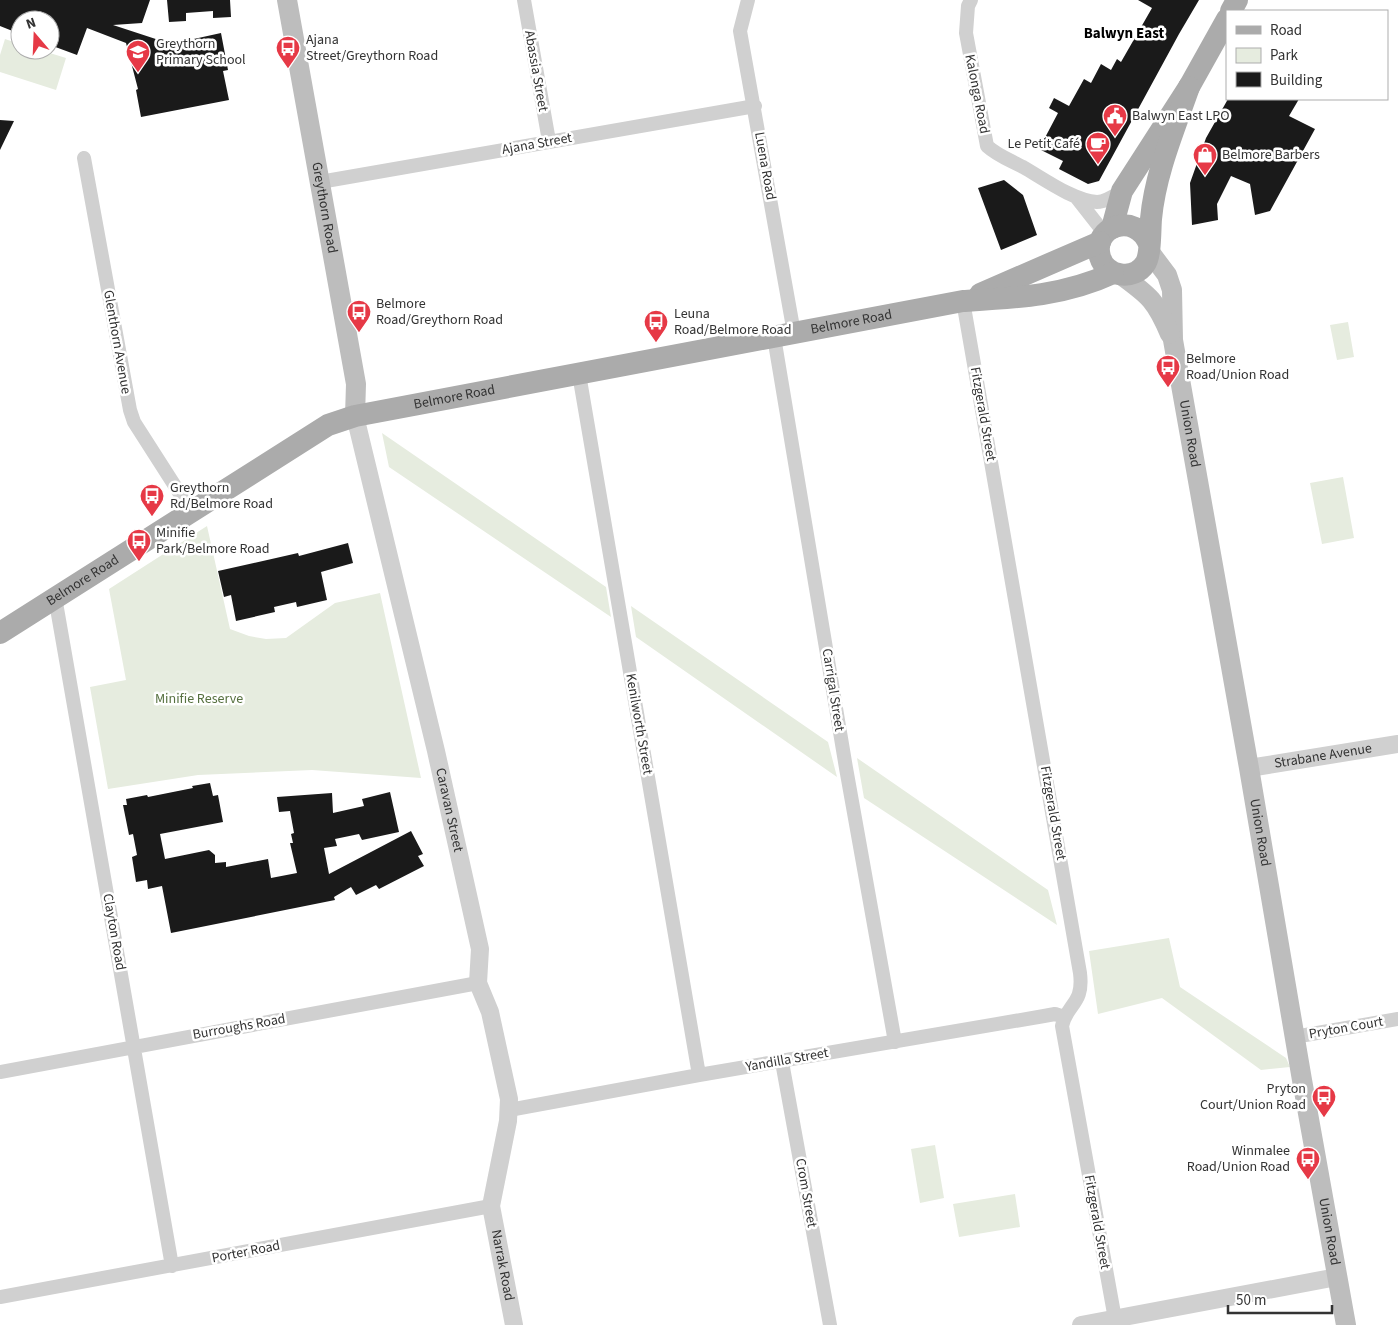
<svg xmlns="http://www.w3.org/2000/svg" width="1398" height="1325" font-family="'Source Sans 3',sans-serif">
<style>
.green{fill:#e6ecdf}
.building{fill:#1a1a1a}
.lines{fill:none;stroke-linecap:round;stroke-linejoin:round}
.minor{stroke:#d0d0d0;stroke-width:14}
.tertiary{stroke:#d0d0d0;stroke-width:18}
.secondary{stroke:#bdbdbd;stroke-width:20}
.primary{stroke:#ababab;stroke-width:22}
.labels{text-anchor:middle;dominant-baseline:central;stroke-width:5;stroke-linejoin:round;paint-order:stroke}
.poi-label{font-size:14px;fill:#333;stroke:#fff;text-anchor:start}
.street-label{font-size:14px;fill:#333;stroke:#fff}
.park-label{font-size:14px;fill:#56703f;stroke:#fff}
.neighbourhood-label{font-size:15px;font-weight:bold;fill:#000;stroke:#fff}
</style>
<rect width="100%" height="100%" fill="#fff"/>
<!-- green -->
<path class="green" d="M5 39 20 44V50H40L66 58 56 90 0 72V55Z
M1348 322 1354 357 1337 360 1330 325Z
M382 433 606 587 611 617 389 467Z
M1343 477 1354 538 1322 544 1310 483Z
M207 526 230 629 249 636 266 639 286 638 335 603 380 593 421 778 312 770 198 775 108 789 90 687 126 680 109 589Z
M631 606 828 742 837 777 636 637Z
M857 758 1048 890 1057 925 864 798Z
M1169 938 1180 987 1286 1058 1290 1067 1261 1070 1162 998 1098 1014 1089 951Z
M935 1145 944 1198 920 1203 911 1149Z
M1015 1194 1020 1227 959 1237 953 1204Z"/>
<!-- building -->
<path class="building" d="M0 0H150L142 23 113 25 171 44 221 33 228 70 223 71 229 100 141 117 136 90 138 89 126 43 87 28 77 55 50 45V20H20V34L0 26Z
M167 0H230L231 17 213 18V11L186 13V21L169 22Z
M1138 0H1199L1179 34 1099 181 1088 184 1059 169 1063 161 1039 149 1058 113 1049 108 1054 98 1069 106 1084 79 1091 83 1101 64 1111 70 1117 59 1121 62 1152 8Z
M1228 99H1299L1289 116 1315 129 1270 211 1255 215 1250 184 1231 176 1217 204 1218 220 1192 225 1190 183 1206 138Z
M0 120 14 121 0 150Z
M1004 180 1023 195 1037 235 1001 250 978 188Z
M348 543 353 563 321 572 327 600 297 607 296 602 274 607 275 612 236 621 231 595 224 597 218 571 298 553 299 556Z
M210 783 213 796 218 795 223 822 160 834 165 859 209 850 215 855V863L226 862V867L268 859 271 878 297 873 290 843H293L291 834 294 833 290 811 279 812 277 797 332 793 333 813 364 806 362 799 390 792 399 832 362 840 359 834 335 839 337 846 324 848 329 874 411 831 423 854 418 856 424 866 379 889 376 885 356 895 351 887 334 897 335 900 171 933 162 886 148 889 147 880 136 882 132 857 137 855 133 834 129 835 123 805H127L126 799 147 795 148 797 193 788 192 786Z"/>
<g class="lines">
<!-- minor -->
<path class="minor" d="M524 0 549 141
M748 0 740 31 794 333
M971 0 968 6 966 33 987 146C998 156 1010 160 1023 167 1044 179 1074 201 1097 202 1106 202 1114 196 1122 191
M84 158 130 410 134 422 191 511
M320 182 755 106
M1076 197 1105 234
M963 301 1080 973C1084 1005 1067 1003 1062 1026L1115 1319
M774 337 846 768 895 1042
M579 374 699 1075
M55 597 172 1266
M1294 1037 1398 1019
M782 1062 830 1325
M0 1072 478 983
M509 1110 699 1075 1044 1016 1055 1014 1064 1017
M0 1297 491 1206"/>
<!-- tertiary -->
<g class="tertiary">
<path id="s1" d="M355 416 436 751 480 949 478 983 490 1012 509 1099 508 1121 491 1206 514 1325"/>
<path id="s2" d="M1249 768 1398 744"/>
<path d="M1081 1325 1337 1277"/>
</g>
<!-- secondary -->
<g class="secondary">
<path id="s3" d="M287 0 356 384 355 416"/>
<path id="s4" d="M1149 251 1167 275 1172 290 1173 340 1249 768 1302 1080 1346 1325"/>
<path d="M1121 275C1150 296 1156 301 1170 334"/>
</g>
<!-- primary -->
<g class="primary">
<path d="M1231 11 1237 0"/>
<path d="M1112 228 1122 191 1189 87 1227 19"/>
<path d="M1149 244C1136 211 1091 226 1100 257 1106 277 1134 281 1145 264 1151 256 1150 230 1151 219 1155 174 1174 130 1189 87"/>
<path d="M980 294 1100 242"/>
<path id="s5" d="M0 633 328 425 355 416 963 301C1016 298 1064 296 1113 273"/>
</g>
</g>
<!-- icons -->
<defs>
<symbol id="bus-pin" viewBox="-11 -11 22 30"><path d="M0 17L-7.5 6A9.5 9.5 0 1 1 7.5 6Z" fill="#e63946" stroke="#fff"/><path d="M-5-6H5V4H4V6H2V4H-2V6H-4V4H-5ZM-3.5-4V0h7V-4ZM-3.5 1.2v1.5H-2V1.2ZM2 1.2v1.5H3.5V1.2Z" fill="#fff"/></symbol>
<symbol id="school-pin" viewBox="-11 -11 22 30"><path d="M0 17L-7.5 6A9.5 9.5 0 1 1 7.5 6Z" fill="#e63946" stroke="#fff"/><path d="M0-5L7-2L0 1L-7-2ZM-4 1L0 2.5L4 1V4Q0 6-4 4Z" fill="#fff"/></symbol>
<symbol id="civic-pin" viewBox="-11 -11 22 30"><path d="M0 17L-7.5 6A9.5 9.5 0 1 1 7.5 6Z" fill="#e63946" stroke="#fff"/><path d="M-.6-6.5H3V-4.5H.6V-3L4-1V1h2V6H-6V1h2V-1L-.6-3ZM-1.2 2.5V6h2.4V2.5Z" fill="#fff"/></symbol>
<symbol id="cafe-pin" viewBox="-11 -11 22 30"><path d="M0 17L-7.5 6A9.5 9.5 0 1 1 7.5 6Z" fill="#e63946" stroke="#fff"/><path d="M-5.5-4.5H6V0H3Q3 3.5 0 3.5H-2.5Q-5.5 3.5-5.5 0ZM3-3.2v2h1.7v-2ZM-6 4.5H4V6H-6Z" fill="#fff"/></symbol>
<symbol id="shop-pin" viewBox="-11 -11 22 30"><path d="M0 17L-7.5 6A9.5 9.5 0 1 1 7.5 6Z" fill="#e63946" stroke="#fff"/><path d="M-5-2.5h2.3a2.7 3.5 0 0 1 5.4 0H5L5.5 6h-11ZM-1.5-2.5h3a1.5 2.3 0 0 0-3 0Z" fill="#fff"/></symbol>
</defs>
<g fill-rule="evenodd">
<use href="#bus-pin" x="274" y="34" width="28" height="38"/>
<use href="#school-pin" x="124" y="38" width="28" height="38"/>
<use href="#civic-pin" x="1101" y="102" width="28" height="38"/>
<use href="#cafe-pin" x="1084" y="130" width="28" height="38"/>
<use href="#shop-pin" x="1191" y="141" width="28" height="38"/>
<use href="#bus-pin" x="345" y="298" width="28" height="38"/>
<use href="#bus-pin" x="642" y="308" width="28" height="38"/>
<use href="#bus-pin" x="1154" y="353" width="28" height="38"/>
<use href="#bus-pin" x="138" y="482" width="28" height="38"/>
<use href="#bus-pin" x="125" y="527" width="28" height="38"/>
<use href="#bus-pin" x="1310" y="1083" width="28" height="38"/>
<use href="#bus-pin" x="1294" y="1145" width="28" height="38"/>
</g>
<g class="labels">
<!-- poi labels -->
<g class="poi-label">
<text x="306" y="40">Ajana<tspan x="306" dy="16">Street/Greythorn Road</tspan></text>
<text x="156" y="44">Greythorn<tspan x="156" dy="16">Primary School</tspan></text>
<text x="1132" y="116">Balwyn East LPO</text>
<text x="1080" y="144" text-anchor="end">Le Petit Café</text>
<text x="1222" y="155">Belmore Barbers</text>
<text x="376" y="304">Belmore<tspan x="376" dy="16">Road/Greythorn Road</tspan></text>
<text x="674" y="314">Leuna<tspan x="674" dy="16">Road/Belmore Road</tspan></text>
<text x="1186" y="359">Belmore<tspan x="1186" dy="16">Road/Union Road</tspan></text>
<text x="170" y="488">Greythorn<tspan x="170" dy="16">Rd/Belmore Road</tspan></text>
<text x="156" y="533">Minifie<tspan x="156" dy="16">Park/Belmore Road</tspan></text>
<text x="1306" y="1089" text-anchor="end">Pryton<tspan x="1306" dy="16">Court/Union Road</tspan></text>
<text x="1290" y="1151" text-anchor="end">Winmalee<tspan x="1290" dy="16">Road/Union Road</tspan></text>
</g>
<!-- street labels -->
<g class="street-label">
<text transform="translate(536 71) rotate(80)">Abassia Street</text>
<text transform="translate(977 94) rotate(79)">Kalonga Road</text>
<text transform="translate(537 144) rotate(-10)">Ajana Street</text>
<text transform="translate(765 166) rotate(80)">Luena Road</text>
<text stroke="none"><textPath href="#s3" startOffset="211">Greythorn Road</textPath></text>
<text stroke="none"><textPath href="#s5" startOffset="922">Belmore Road</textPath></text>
<text transform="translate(117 342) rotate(80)">Glenthorn Avenue</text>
<text stroke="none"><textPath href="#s5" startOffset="518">Belmore Road</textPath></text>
<text transform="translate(983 414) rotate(80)">Fitzgerald Street</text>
<text stroke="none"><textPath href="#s4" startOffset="191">Union Road</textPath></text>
<text stroke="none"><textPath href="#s5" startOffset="98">Belmore Road</textPath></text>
<text transform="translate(833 690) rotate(81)">Carrigal Street</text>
<text transform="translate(639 724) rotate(80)">Kenilworth Street</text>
<text stroke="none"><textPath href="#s2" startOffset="75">Strabane Avenue</textPath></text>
<text stroke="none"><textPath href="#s1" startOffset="405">Caravan Street</textPath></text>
<text transform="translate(1053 813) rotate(80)">Fitzgerald Street</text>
<text stroke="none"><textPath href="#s4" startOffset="596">Union Road</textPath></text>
<text transform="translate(114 932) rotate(80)">Clayton Road</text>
<text transform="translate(239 1027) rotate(-10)">Burroughs Road</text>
<text transform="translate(1346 1028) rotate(-10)">Pryton Court</text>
<text transform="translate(787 1060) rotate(-10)">Yandilla Street</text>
<text transform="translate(806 1193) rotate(80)">Crom Street</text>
<text transform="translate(1097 1222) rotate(80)">Fitzgerald Street</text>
<text stroke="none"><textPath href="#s4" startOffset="1001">Union Road</textPath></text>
<text transform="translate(246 1252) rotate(-11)">Porter Road</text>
<text stroke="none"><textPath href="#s1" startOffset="871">Narrak Road</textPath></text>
</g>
<!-- park labels -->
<g class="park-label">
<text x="199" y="699">Minifie Reserve</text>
</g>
<!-- neighbourhood labels -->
<g class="neighbourhood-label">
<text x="1124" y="33">Balwyn East</text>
</g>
</g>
<!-- legend -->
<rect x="1226" y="10" width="162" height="90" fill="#ffffff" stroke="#adadad"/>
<rect x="1236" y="26" width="25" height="8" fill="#ababab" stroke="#adadad"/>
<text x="1270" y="35" font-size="15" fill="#333333">Road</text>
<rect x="1236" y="48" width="25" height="15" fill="#e6ecdf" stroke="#adadad"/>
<text x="1270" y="60" font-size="15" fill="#333333">Park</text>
<rect x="1236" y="72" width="25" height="15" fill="#1a1a1a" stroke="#adadad"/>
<text x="1270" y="85" font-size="15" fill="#333333">Building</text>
<!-- north arrow -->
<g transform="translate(35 35) rotate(341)"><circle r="24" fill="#ffffff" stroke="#adadad"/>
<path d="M0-4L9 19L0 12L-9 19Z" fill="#e63946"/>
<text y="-8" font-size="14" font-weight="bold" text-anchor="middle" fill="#333333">N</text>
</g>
<!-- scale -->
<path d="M1228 1305v8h104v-8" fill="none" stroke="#333333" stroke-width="2.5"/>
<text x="1236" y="1305" font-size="15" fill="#333333" stroke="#ffffff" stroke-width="4" paint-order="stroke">50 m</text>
</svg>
